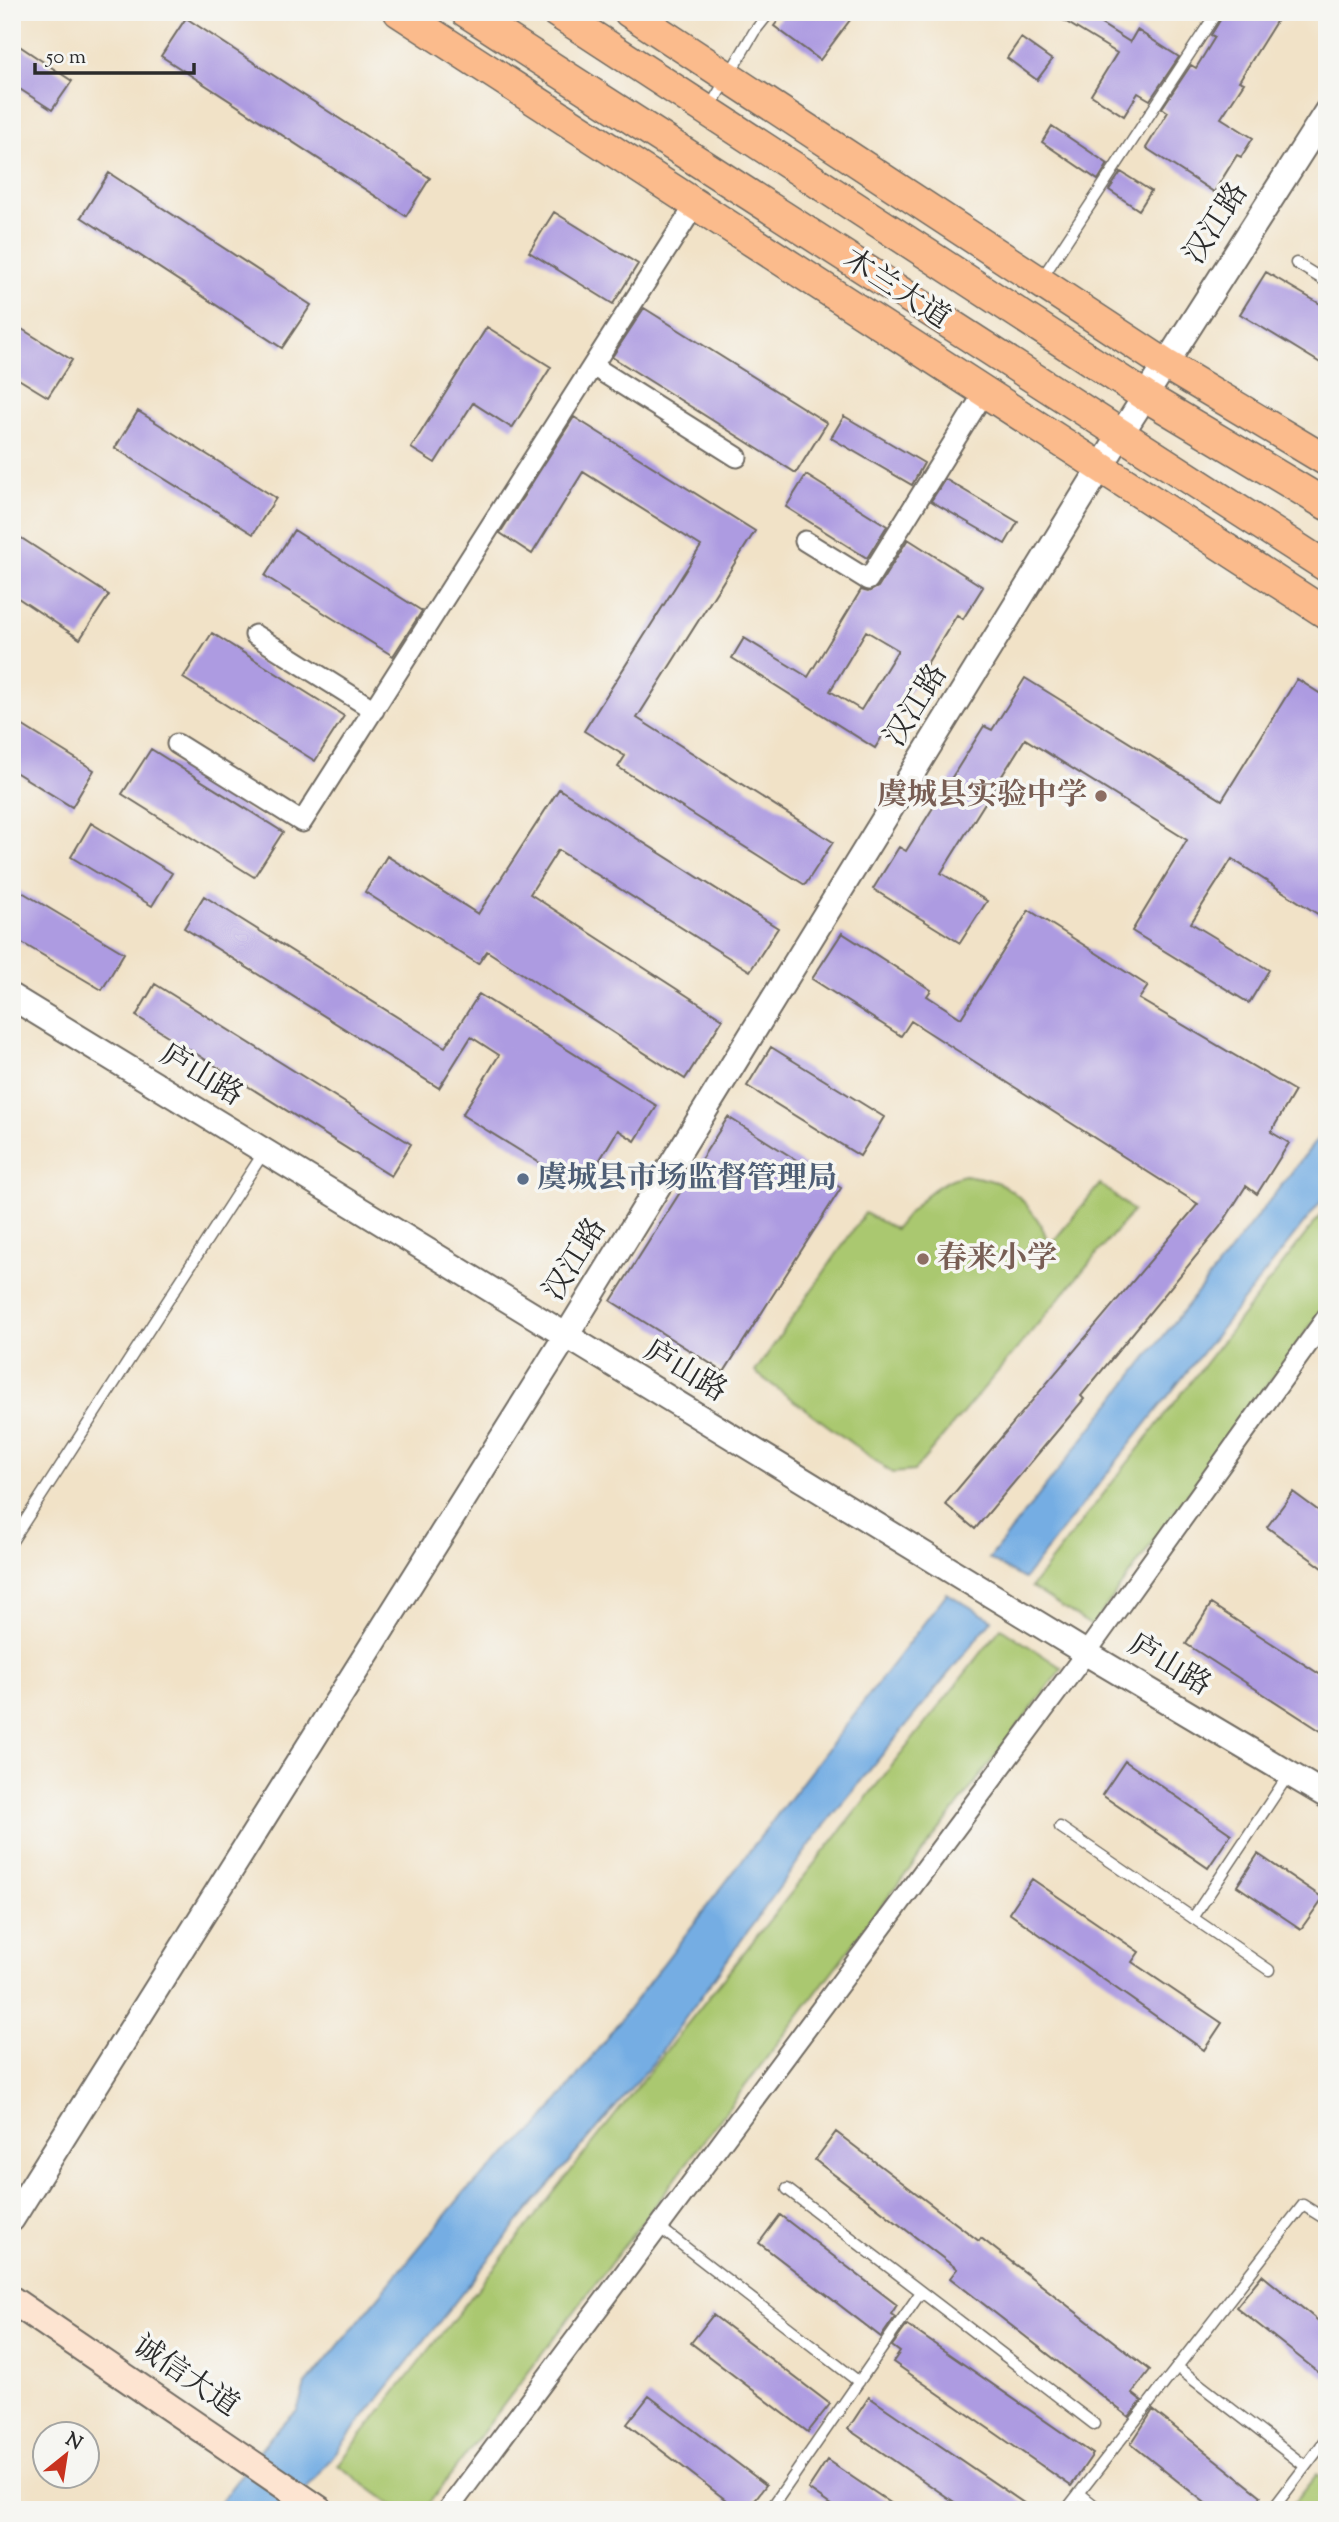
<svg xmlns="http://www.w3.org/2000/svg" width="1339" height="2522" font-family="'Sorts Mill Goudy','Noto Serif SC',serif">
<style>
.green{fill:#aac86f;stroke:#6a7a4d;stroke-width:2}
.water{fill:#74ade3;stroke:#506c87;stroke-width:2}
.building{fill:#ad9be1;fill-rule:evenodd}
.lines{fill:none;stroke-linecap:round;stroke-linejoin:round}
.service-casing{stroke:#706b62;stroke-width:13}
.minor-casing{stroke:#706b62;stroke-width:23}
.tertiary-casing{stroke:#706b62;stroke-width:28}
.secondary-casing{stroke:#706b62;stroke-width:30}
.primary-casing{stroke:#706b62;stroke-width:33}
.service{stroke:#fff;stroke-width:10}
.minor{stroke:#fff;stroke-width:19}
.tertiary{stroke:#fff;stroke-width:24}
.secondary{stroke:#fde4d1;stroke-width:26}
.primary{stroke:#fbbb8c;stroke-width:30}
.education-dot{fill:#8d6e63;stroke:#f6f6f2;stroke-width:2.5}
.service-dot{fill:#5c6f8a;stroke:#f6f6f2;stroke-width:2.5}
.labels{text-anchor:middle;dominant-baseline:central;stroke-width:7;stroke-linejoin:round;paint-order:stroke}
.street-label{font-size:30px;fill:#2b2b2b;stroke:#f6f6f2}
.education-label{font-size:30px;font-weight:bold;fill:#785e54;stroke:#f6f6f2;text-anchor:end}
.service-label{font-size:30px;font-weight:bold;fill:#4e5e75;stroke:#f6f6f2;text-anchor:start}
</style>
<rect width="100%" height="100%" fill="#f6f6f2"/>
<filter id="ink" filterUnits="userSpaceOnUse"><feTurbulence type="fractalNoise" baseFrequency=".0143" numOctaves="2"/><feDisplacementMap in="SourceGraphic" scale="14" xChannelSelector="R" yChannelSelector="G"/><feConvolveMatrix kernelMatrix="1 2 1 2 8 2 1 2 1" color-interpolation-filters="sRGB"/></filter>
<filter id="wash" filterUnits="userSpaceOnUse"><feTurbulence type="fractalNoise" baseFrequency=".00686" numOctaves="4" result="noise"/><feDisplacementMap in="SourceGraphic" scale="28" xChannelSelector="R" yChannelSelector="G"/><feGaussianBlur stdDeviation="1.57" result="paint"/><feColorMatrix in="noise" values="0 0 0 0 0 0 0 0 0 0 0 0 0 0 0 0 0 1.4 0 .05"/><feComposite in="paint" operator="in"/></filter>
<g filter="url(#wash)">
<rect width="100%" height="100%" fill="#f1e2c7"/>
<!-- green -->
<path class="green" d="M964 1175C976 1177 991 1179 1003 1185 1022 1196 1047 1225 1048 1248L1100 1184 1133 1211 914 1471 892 1473 755 1372 865 1213 895 1229C914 1206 934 1182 964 1175Z
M1327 1207V1303L1092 1626 1031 1587Z
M1001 1628 1062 1668 424 2510H400L338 2465Z
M1317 2474 1327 2482V2510H1288Z"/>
<!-- water -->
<path class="water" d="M1327 1127V1194L1024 1579 989 1559Z
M947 1593 992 1620 820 1831 653 2063 528 2210 290 2510H214L273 2434 297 2411 305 2386 463 2194 539 2126Z"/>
<g id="blocks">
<!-- building -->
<path class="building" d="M785 12H856L820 60 774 26Z
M1050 12H1082L1130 42 1137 30 1179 57 1150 100 1138 93 1124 116 1091 95 1117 53Z
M1225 12H1282L1239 81 1244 83 1221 118 1253 138 1241 157 1237 155 1214 192 1146 148 1168 112 1162 108 1191 65 1196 68 1215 37 1211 35Z
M186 18 430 178 406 216 161 56Z
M1021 38 1052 60 1037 80 1007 58Z
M12 41 72 81 52 110 12 84Z
M1052 126 1108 164 1098 180 1042 142Z
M1121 172 1151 191 1139 210 1109 190Z
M109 173 311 305 282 348 81 217Z
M554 212 638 264 613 304 529 252Z
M1266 272 1327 308V367L1240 314Z
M644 308 827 423 796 473 612 357Z
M12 323 72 360 48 397 12 375Z
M487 327 551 367 512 428 473 403 435 463 411 448Z
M138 411 276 498 253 534 115 448Z
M844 416 924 463 912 485 831 438Z
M574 417 755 531 637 718 833 842 805 885 618 767 625 756 584 731 701 546 583 472 532 554 500 533Z
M806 475 887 526 867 558 786 507Z
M945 479 1018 522 1005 544 931 501Z
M294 530 422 611 393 656 265 576Z
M12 532 109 595 80 639 12 594Z
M908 539 983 587 963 619 957 615 875 748 732 658 744 638 808 677 861 590 868 592 878 587ZM866 631 898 650 861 710 830 691Z
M212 633 344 716 315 761 183 678Z
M1025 678 1222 800 1297 679 1327 698V920L1232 859 1191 923 1269 970 1249 1003 1132 931 1187 840 1025 739 941 873 987 901 960 943 873 889 899 847 906 851 984 726 992 730Z
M12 719 94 770 72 807 12 770Z
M151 749 283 832 254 877 122 794Z
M559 789 778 928 750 971 558 850 530 894 723 1019 685 1079 487 951 478 964 365 892 387 856 478 914Z
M91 823 172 873 152 906 71 857Z
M12 886 124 953 102 990 12 937Z
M204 896 445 1047 479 994 657 1106 635 1141 618 1130 582 1189 462 1115 499 1055 471 1037 439 1088 184 928Z
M1029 910 1148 986 1139 999 1295 1091 1271 1132 1289 1143 1257 1194 1246 1186 1220 1227 1081 1396 1084 1399 975 1529 945 1504 1198 1204 911 1021 901 1036 812 979 842 933 931 990 927 996 961 1018Z
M155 984 411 1144 391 1176 136 1016Z
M771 1047 884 1117 860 1156 747 1086Z
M728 1117 841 1188 724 1372 611 1301Z
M1293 1492 1327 1517V1571L1267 1527Z
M1211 1604 1327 1679V1735L1186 1644Z
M1125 1761 1231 1834 1208 1868 1102 1795Z
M1258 1854 1323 1898 1301 1929 1237 1886Z
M1032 1879 1139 1952 1132 1962 1222 2023 1204 2050 1009 1913Z
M836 2132 979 2241 981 2238 1150 2370 1132 2393 1142 2401 1129 2417 950 2278 957 2269 815 2160Z
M780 2215 897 2305 891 2314 895 2317 881 2337 759 2243Z
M1262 2275 1327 2328V2379L1236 2307Z
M713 2315 830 2404 808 2432 691 2343Z
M907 2325 1093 2454 1071 2486 893 2362 900 2352 892 2346Z
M649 2396 766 2485 747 2510H739L627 2424Z
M869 2397 1034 2510H966L848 2429Z
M1153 2410 1261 2496 1251 2510H1214L1131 2444Z
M827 2460 901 2510H838L808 2489Z"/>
</g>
</g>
<g filter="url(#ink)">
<use href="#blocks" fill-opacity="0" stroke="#706b62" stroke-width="2"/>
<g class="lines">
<defs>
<path id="service" d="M710 107 754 32 770 12
M1296 263 1327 282
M1042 278 1217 12
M12 1541 264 1152
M1060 1827 1269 1970
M1193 1918 1289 1774
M787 2189 1094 2424
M659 2227 859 2382
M1177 2367 1305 2466
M1079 2493 1100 2510
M770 2510 921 2292
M1066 2510 1303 2205 1327 2220
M1272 2510 1327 2438"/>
<path id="minor" d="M593 366 737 457
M805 541 868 580 984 393
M255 635 374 710
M177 744 302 822 695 205
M448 2510 1086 1653 1327 1317"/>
<path id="tertiary" d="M12 997 1086 1653 1327 1796
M12 2219 566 1336 1121 434 1327 111"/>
<path id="secondary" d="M12 2300 320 2510"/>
<path id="primary" d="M399 12 1327 614
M466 12 1327 567
M556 12 1145 396 1327 505
M629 12 1165 364 1327 461"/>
</defs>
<!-- service casing -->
<use href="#service" class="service-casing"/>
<!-- minor casing -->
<use href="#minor" class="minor-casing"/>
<!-- tertiary casing -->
<use href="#tertiary" class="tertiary-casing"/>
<!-- secondary casing -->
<use href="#secondary" class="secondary-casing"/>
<!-- primary casing -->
<use href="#primary" class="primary-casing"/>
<!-- service -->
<use href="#service" class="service"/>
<!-- minor -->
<use href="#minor" class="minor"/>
<!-- tertiary -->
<use href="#tertiary" class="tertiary"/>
<!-- secondary -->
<use href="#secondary" class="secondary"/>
<!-- primary -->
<use href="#primary" class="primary"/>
</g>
</g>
<!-- markers -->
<g class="education-dot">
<circle cx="1101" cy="796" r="7"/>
<circle cx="923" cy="1259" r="7"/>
</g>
<circle class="service-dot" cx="523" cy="1179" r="7"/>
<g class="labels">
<!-- street labels -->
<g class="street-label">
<text transform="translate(1217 224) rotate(-57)">汉江路</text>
<text transform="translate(896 290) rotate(33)">木兰大道</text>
<text transform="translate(917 706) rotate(-58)">汉江路</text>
<text transform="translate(201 1076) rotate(31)">庐山路</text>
<text transform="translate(576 1260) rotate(-58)">汉江路</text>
<text transform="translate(685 1372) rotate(31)">庐山路</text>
<text transform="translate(1169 1666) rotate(31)">庐山路</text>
<text transform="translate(185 2377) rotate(34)">诚信大道</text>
</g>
<!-- education labels -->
<g class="education-label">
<text x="1087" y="796">虞城县实验中学</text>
<text x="937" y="1259" text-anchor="start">春来小学</text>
</g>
<!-- service labels -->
<g class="service-label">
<text x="537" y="1179">虞城县市场监督管理局</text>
</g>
</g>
<!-- margin -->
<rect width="1339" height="2522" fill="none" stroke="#f6f6f2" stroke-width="42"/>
<!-- north arrow -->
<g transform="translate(66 2455) rotate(30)"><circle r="33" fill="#f6f6f2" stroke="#a5a5a2" stroke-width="2"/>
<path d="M0-5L12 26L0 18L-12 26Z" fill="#c8321e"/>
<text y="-10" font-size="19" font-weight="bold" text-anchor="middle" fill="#2b2b2b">N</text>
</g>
<!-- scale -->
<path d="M35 63v10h159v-10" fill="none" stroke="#2b2b2b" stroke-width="3.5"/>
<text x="46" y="63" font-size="21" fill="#2b2b2b" stroke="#f6f6f2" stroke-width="5" paint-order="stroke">50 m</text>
</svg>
